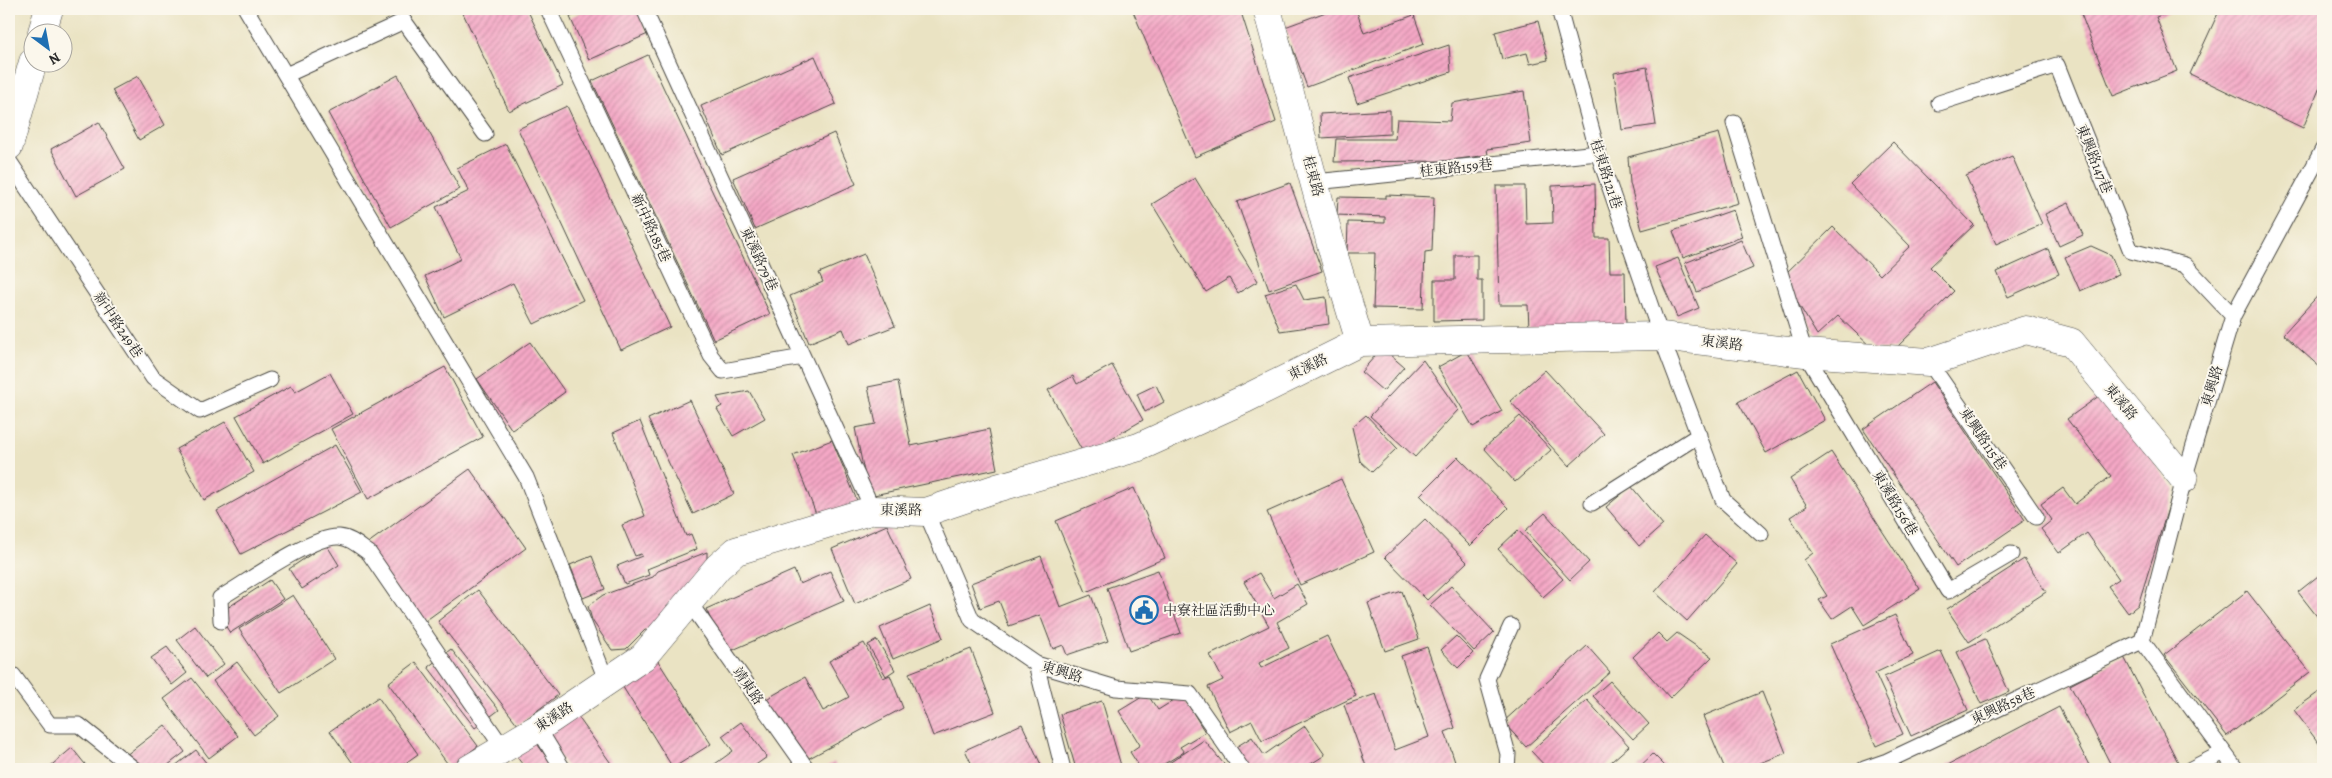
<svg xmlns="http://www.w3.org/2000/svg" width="2332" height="778" font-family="Alegreya,'Noto Serif TC',serif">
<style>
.building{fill:url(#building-hatch)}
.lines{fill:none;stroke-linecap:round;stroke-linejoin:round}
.service-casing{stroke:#484742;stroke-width:17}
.minor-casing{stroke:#484742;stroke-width:29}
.service{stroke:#fff;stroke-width:15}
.minor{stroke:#fff;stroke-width:28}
.labels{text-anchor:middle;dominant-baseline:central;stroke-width:4;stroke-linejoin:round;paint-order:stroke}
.street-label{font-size:14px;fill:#2b2b2b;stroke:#fbf7ec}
.poi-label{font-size:14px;fill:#2b2b2b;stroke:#fbf7ec;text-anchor:start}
</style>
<defs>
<pattern id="building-hatch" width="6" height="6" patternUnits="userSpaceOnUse" patternTransform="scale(1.25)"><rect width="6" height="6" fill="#f5a8c6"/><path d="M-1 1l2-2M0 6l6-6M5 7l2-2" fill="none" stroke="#c789a1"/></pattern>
</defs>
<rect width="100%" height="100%" fill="#fbf7ec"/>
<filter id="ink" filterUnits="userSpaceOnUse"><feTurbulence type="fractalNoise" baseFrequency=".02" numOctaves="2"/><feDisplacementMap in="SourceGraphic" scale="10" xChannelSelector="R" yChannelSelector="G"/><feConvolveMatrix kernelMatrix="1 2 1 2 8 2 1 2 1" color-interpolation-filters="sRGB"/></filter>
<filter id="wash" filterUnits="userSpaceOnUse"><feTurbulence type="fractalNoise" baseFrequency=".0096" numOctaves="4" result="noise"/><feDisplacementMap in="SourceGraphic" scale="20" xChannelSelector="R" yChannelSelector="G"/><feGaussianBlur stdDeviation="1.12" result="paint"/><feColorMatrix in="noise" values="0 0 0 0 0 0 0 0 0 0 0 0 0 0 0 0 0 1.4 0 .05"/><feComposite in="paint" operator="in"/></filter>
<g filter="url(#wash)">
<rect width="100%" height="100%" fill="#eae3c3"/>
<g id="blocks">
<!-- building -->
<path class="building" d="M461 9H527L563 85 509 111Z
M588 9H637L648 34 589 60 570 17Z
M1132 9H1240L1276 122 1195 157Z
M1334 9H1356L1364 33 1414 15 1424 44 1307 87 1285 27Z
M2079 9H2178L2156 17 2177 71 2113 96Z
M2220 9H2323V80L2303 128 2190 74Z
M1538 21 1548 60 1530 64 1527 53 1502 59 1495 32Z
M1449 45 1451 72 1357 103 1349 78Z
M648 55 770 314 714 340 592 81Z
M815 56 836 104 722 155 701 106Z
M1647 67 1656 125 1622 130 1614 73Z
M398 75 460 189 391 227 328 113Z
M138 76 165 125 139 140 112 90Z
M1524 91 1531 143 1487 149 1488 155 1444 161 1334 162 1336 139H1395L1397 119 1450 121 1452 103Z
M567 106 670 327 621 350 518 129Z
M1390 110V134L1321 138 1320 114Z
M99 122 125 169 76 196 51 149Z
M834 133 856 184 755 229 733 178Z
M1719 133 1738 203 1642 230 1630 183 1628 157Z
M1893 142 1974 225 1930 267 1954 291 1895 349H1873L1838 316 1817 335 1782 277 1833 227 1880 275 1910 246 1850 184Z
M506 144 583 300 534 324 513 283 444 317 425 276 461 259 436 207 469 191 457 168Z
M2012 156 2042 224 1996 244 1966 176Z
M1195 178 1258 281 1238 293 1229 278 1206 292 1152 204Z
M1290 183 1322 271 1269 290 1237 202Z
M1595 184 1596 238H1609L1610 272H1625L1626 326 1529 329 1528 305H1499L1496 186H1525L1526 224 1553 223 1552 186Z
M1386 195 1434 197 1432 251 1425 252 1423 309 1373 308 1375 253H1347L1348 222 1385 223V217L1337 215 1338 197 1386 198Z
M2069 203 2083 235 2059 246 2045 214Z
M1733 210 1742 237 1683 258 1673 231Z
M1741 240 1753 268 1697 292 1685 263Z
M2091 246 2111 255 2119 274 2080 291 2065 257Z
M2048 249 2059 274 2008 297 1997 272Z
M864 254 895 326 849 344 843 329 809 343 790 296 823 282 819 273Z
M1455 255H1477V280H1482V320L1434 321V280H1455Z
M1678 258 1699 308 1677 317 1655 267Z
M1296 284 1304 300 1326 297 1329 324 1280 331 1265 294Z
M2323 290V370L2283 334Z
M530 342 565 392 512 430 477 379Z
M1382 348 1404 367 1383 391 1361 372Z
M1467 351 1502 411 1473 427 1438 367Z
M1423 360 1458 410 1415 457 1370 416Z
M1112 365 1143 420 1084 454 1048 390 1073 376 1077 384Z
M445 367 483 437 368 499 331 429Z
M1545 370 1604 434 1569 466 1510 401Z
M1798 370 1825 420 1766 453 1738 402Z
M330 373 353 414 263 464 236 416 291 386 295 392Z
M898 381 911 446 989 429 997 469 869 496 855 428 876 424 868 387Z
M1932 382 2025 520 1956 567 1863 429Z
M1156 385 1164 402 1145 412 1137 394Z
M749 391 765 418 733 436 717 409 722 406 717 397Z
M2103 393 2174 489 2138 605 2128 613 2108 586 2119 579 2087 533 2059 553 2041 529 2052 520 2041 504 2063 488 2075 504 2111 476 2067 419Z
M690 400 734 494 693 514 648 419Z
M1366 415 1397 448 1372 472 1360 461 1352 427Z
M1520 416 1551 450 1515 482 1484 448Z
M640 421 686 536 691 534 697 549 647 569 649 575 625 584 617 566 642 556 641 554 635 556 622 525 645 516 613 433Z
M225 422 254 472 204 500 176 449Z
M832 440 858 503 818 519 793 455Z
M335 445 362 492 241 554 217 511Z
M1831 452 1920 589 1864 625 1852 606 1832 619 1819 600 1827 596 1804 560 1813 553 1790 517 1807 506 1790 479Z
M1458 457 1508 508 1470 546 1420 495Z
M470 469 526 548 421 624 364 546Z
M1341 479 1374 552 1300 585 1267 512Z
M1631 486 1663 525 1639 546 1606 507Z
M1134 488 1165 558 1086 592 1056 521Z
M1545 513 1589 562 1570 580 1525 531Z
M1425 519 1467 562 1427 600 1385 557Z
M887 525 911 579 855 604 832 549Z
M1518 530 1563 579 1543 597 1498 549Z
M1705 535 1737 564 1687 621 1655 592Z
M326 544 339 565 302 589 289 569Z
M707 552V563L650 631 645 630 626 649 612 650 592 620 588 606 603 595 653 577 658 571Z
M592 556 605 589 583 598 570 565Z
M1041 556 1060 607 1091 595 1108 641 1067 655 1063 645 1053 649 1040 615 1009 626 999 601 980 608 971 583Z
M2024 559 2046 592 1969 642 1947 609Z
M794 570 800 584 830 571 844 601 726 653 706 609Z
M1158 570 1181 633 1129 651 1107 588Z
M2323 572V624L2298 592Z
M1259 573 1274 598 1297 584 1308 604 1277 622 1289 648 1259 663 1261 668 1327 636 1356 696 1262 741 1252 721 1230 732 1208 687 1223 680 1210 655 1269 626 1244 582Z
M270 580 283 599 230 633 218 614Z
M1451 586 1494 632 1474 651 1430 605Z
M478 590 558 695 518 725 438 621Z
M1402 591 1419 639 1385 651 1368 603Z
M2247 591 2310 672 2227 736 2164 655Z
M293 595 334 659 281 693 239 629Z
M930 606 943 638 893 659 880 628Z
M1895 615 1913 655 1875 673 1903 734 1876 746 1830 644Z
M195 626 224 664 206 678 177 640Z
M1658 633 1667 642 1677 633 1712 657 1670 698 1633 657Z
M1456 636 1473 653 1458 668 1441 650Z
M1985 639 2009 692 1981 704 1957 652Z
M877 640 895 670 886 676 868 645Z
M864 643 883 678 890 675 903 708 800 763 761 702 805 677 823 711 849 697 829 661Z
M1587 646 1610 672 1526 747 1503 722Z
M167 647 187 673 172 685 151 658Z
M1427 647 1455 728 1445 732 1456 765 1443 769H1367L1344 705 1376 694 1395 750 1429 737 1401 656Z
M451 649 499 710 475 728 428 667Z
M971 649 995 712 933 736 909 673Z
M1941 651 1968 710 1911 736 1884 677Z
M2124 657 2179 764 2169 769H2113L2070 685Z
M658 661 711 744 673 768 621 684Z
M237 662 279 716 254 735 213 681Z
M416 662 478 746 450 767 388 683Z
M192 678 238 736 209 758 164 699Z
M1610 681 1649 724 1633 739 1593 696Z
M1762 692 1786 753 1745 769H1725L1703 716Z
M2319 692 2323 698V749L2294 710Z
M1147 694 1158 710 1182 695 1205 732 1180 747 1184 752 1156 769H1141L1130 752 1140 745 1119 711Z
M378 697 418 754 397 769H357L330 731Z
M1587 700 1629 746 1603 769H1598L1594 765 1590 769H1548L1531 751Z
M1102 701 1122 769H1076L1060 714Z
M2059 707 2091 769H1943L1942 768Z
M576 714 615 769H569L545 736Z
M741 722 767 757 750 769H708L733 751 722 736Z
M1022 724 1043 769H974L965 750Z
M165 725 185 752 163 769H108Z
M1305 726 1325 755 1303 769H1251L1236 747 1252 737 1264 755Z
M533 738 555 769H526L513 752Z
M1204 740 1228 769H1160Z
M72 748 89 769H47Z
M196 750 211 769H171Z
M1653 754 1668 769H1637Z
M834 762 838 769H822Z"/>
</g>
</g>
<g filter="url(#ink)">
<use href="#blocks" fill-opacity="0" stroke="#484742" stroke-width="1"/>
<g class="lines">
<defs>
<path id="service" d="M246 9 526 477 607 682
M548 9 711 356 723 371 803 357
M644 9 873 510
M1559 9 1598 153 1661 336 1723 500 1761 534
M286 75 404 21 485 134
M1939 103 2057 65 2131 251 2185 265 2233 316
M1734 123 1805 353 1948 591 2011 554
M9 161 153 378 200 411 270 380
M1315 182 1598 153
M1929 362 2036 517
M1592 503 1699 435
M926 512 972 620 1036 664 1116 688 1190 694 1242 769
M689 602 807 769
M221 621 220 598C246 583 312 535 339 537 351 538 359 546 369 553L503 748
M2142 641 2184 479 2233 316 2323 149
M2142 641 2236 769
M1036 664 1063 769
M9 677 13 675 50 725H79L134 769
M538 728 563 769
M1507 769 1508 754 1487 679 1511 626
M1864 769 1887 761 2142 641
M2191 769 2222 753"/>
<path id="minor" d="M1267 9 1335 259 1360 342
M42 32 49 9
M9 146 33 62
M469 769 538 728 643 657 718 567 736 551 873 510 926 512 997 488 1139 447 1245 399 1360 342 1661 336 1805 353 1929 362 2026 330 2071 342 2184 479"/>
</defs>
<!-- service casing -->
<use href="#service" class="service-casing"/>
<!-- minor casing -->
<use href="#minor" class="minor-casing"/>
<!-- service -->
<use href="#service" class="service"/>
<!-- minor -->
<use href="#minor" class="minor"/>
</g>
</g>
<!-- icons -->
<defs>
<symbol id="civic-ring" viewBox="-11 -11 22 22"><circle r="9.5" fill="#fbf7ec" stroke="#1f6fb2" stroke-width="1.5"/><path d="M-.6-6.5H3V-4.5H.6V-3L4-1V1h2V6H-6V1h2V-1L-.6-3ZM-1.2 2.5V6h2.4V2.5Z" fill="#1f6fb2"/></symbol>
</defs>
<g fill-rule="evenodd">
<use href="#civic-ring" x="1128" y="594" width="32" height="32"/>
</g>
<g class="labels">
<!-- street labels -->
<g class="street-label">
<text transform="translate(2094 159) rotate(68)">東興路147巷</text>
<text transform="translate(1456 168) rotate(-6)">桂東路159巷</text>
<text transform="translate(1606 174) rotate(72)">桂東路121巷</text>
<text transform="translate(1313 176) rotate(75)">桂東路</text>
<text transform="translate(651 228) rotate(65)">新中路185巷</text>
<text transform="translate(759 259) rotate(65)">東溪路79巷</text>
<text transform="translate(118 325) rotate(56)">新中路249巷</text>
<text transform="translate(1722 343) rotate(7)">東溪路</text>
<text transform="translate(1308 367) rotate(-26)">東溪路</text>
<text transform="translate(2212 386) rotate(-73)">東興路</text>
<text transform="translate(2121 402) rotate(50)">東溪路</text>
<text transform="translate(1983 439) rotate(56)">東興路115巷</text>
<text transform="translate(1895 503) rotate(59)">東溪路156巷</text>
<text transform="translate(901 510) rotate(1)">東溪路</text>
<text transform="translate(1062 672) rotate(17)">東興路</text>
<text transform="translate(748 686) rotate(55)">靖東路</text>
<text transform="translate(2003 706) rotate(-25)">東興路58巷</text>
<text transform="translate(554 717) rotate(-33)">東溪路</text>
</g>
<!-- poi labels -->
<g class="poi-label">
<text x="1163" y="610">中寮社區活動中心</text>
</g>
</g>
<!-- margin -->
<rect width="2332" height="778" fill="none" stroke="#fbf7ec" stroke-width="30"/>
<!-- north arrow -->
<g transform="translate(48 48) rotate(148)"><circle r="24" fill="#fbf7ec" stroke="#a8a59f"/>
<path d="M0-4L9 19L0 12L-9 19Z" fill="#1f6fb2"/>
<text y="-8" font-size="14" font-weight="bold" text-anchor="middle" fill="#2b2b2b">N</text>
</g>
</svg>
